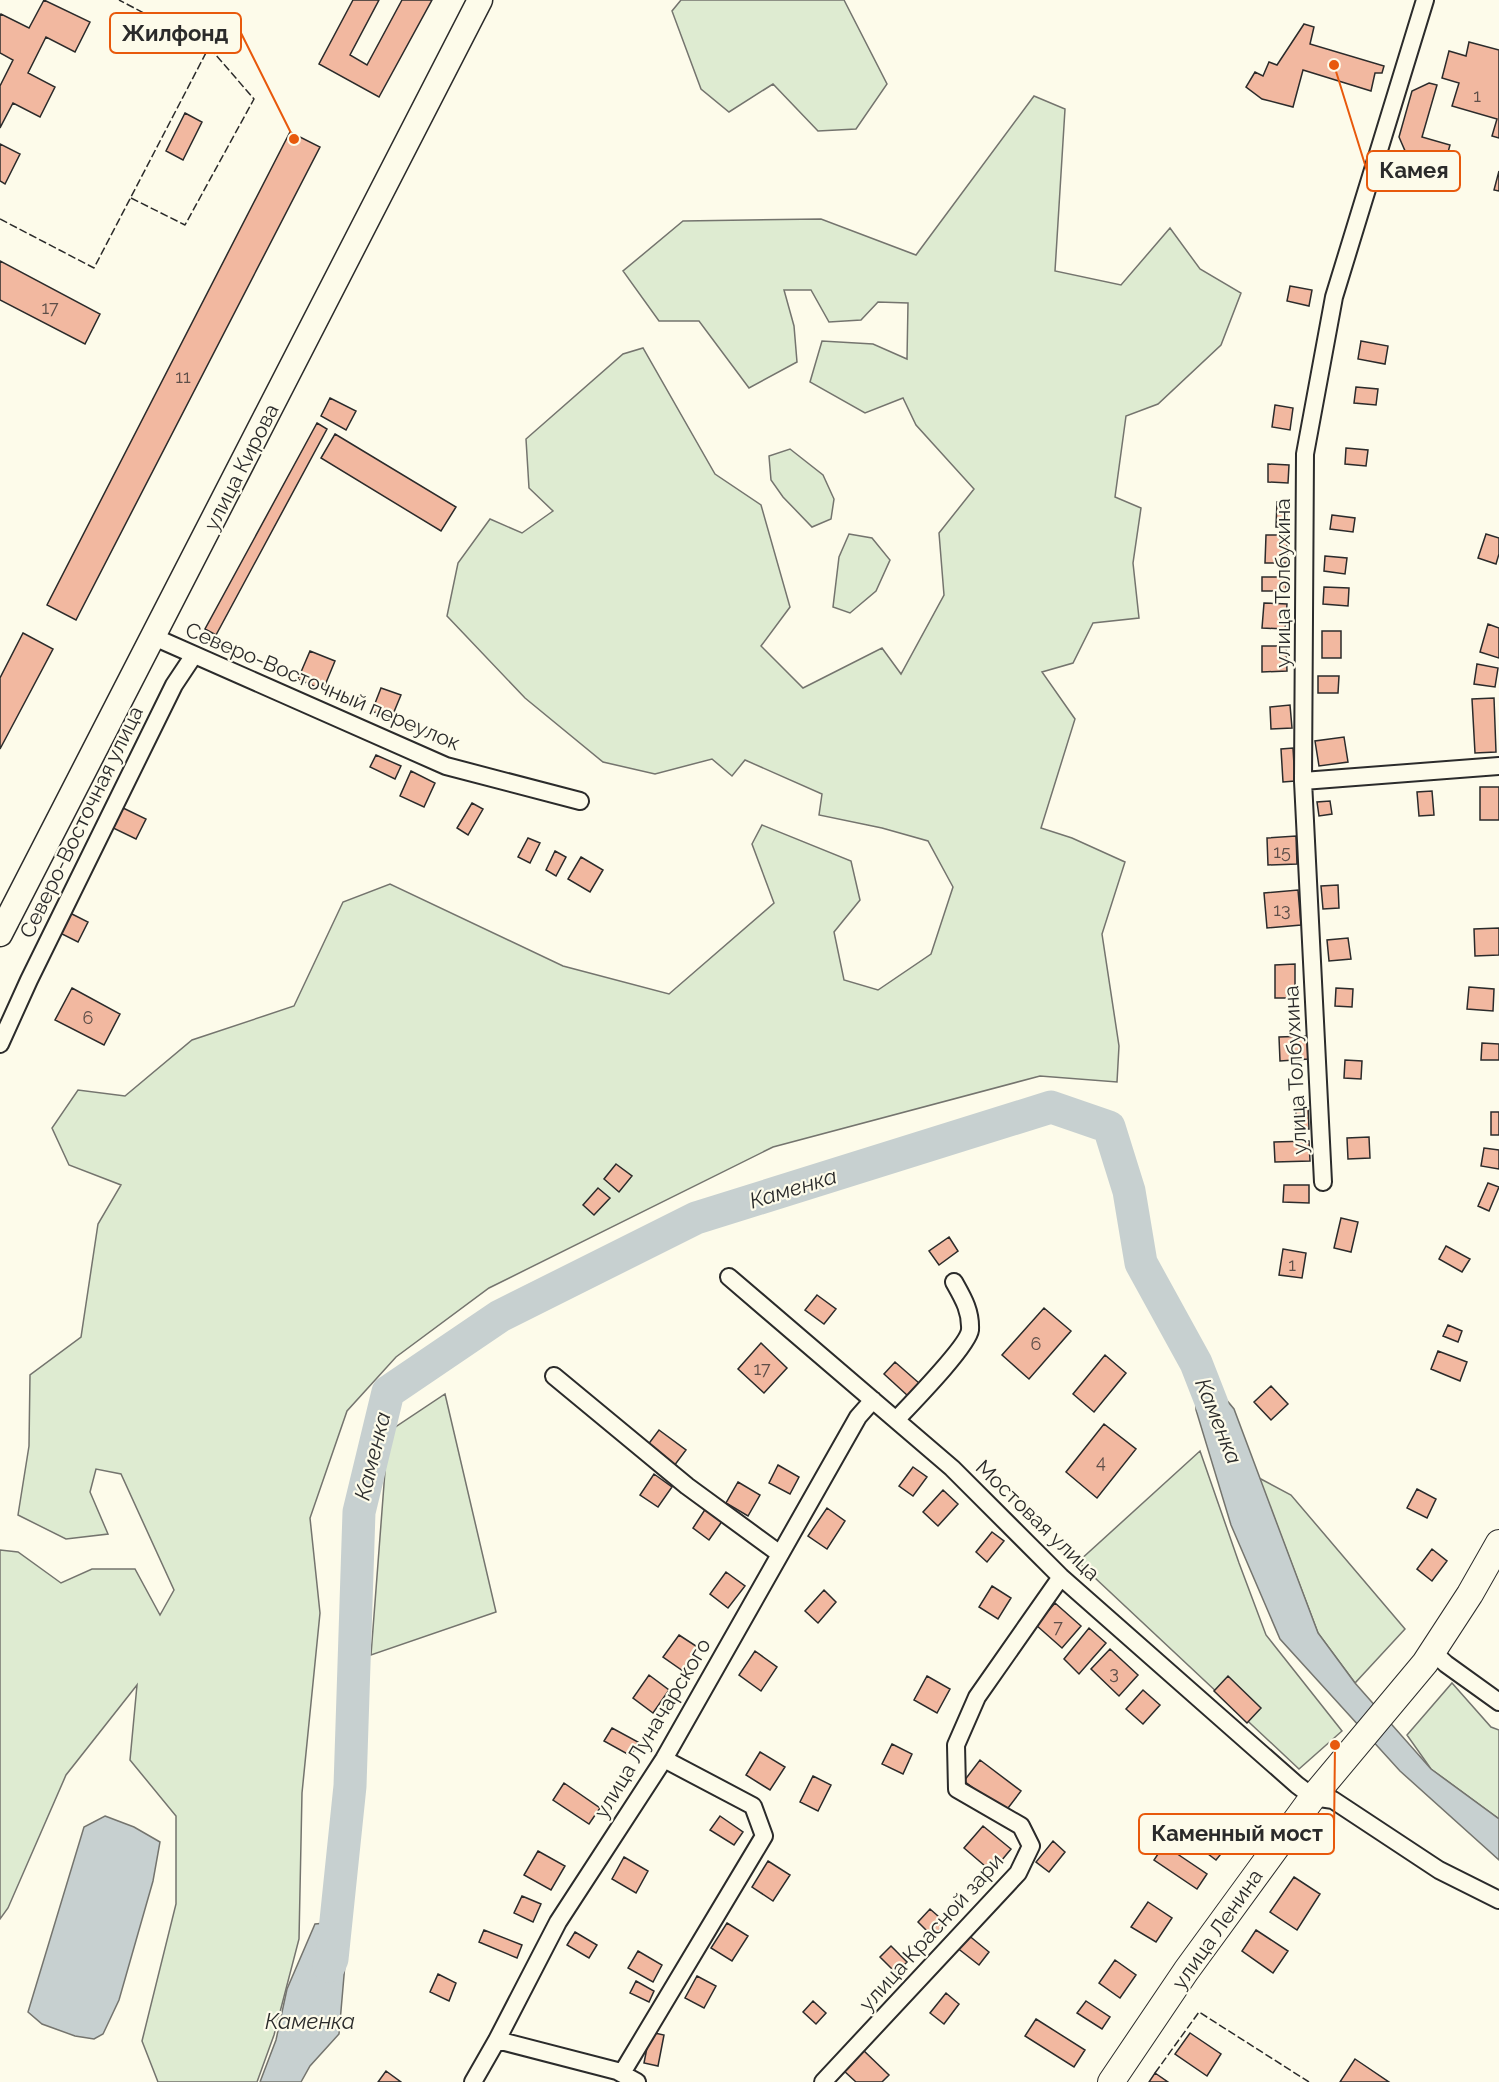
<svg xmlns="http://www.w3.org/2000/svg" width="1499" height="2082" font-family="Raleway,sans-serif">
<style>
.green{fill:#deebd1;stroke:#74746e;stroke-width:1.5}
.water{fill:#c7d0d0;stroke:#74746e;stroke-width:1.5}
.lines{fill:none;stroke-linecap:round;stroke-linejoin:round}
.river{stroke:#c7d0d0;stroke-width:33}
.building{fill:#f2b8a0;stroke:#2b2b2b;stroke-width:1.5}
.street-casing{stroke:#2b2b2b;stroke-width:20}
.secondary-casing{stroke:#2b2b2b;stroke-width:27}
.primary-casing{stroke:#2b2b2b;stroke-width:28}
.street{stroke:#fdfbea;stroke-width:16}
.secondary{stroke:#fdfbea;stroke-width:24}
.primary{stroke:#fdfbea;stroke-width:26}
.fence{stroke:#2b2b2b;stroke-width:1.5;stroke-dasharray:8 3;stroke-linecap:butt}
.labels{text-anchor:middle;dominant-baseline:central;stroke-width:4.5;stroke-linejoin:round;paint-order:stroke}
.number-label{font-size:18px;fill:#5d4e48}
.street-label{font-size:21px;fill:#2b2b2b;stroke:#fdfbea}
.water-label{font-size:22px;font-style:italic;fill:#2b2b2b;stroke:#fdfbea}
.leader{fill:none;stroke:#e8590c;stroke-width:2}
.callout-dot{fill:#e8590c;stroke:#fdfbea;stroke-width:2}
.callout{fill:#fdfbea;stroke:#e8590c;stroke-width:2}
.callout-label{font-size:22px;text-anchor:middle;font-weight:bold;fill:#2b2b2b}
</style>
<rect width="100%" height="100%" fill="#fdfbea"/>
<!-- green -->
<path class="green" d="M681 0H844L887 84 856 129 818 131 773 84 729 112 701 89 672 11Z
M1034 96 1065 109 1055 271 1121 285 1170 228 1200 269 1241 293 1221 345 1158 404 1126 416 1115 497 1141 508 1133 563 1139 618 1093 623 1073 663 1042 672 1075 719 1041 828 1072 838 1125 862 1102 934 1119 1046 1117 1082 1040 1076 773 1147 489 1288 396 1357 347 1411 310 1518 320 1613 302 1793 299 1939 274 2035 257 2082H158L142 2041 176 1904V1816L130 1760 137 1685 66 1775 8 1908 0 1919V1550L18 1552 61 1583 92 1569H135L160 1615 174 1590 121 1474 96 1469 90 1492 108 1534 66 1539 18 1515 29 1446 30 1375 81 1337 98 1224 121 1185 69 1165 52 1128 78 1090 125 1096 192 1040 294 1006 343 902 390 884 563 966 669 994 774 903 752 844 762 825 851 861 860 900 834 932 844 980 878 990 931 954 953 887 928 841 882 828 819 815 822 794 745 760 732 776 712 759 655 774 603 762 525 698 447 616 458 563 490 519 522 533 553 511 529 488 526 439 623 354 643 348 715 474 761 505 790 607 761 646 803 688 882 648 901 674 944 595 939 533 974 489 916 425 903 398 865 413 810 382 822 341 873 344 907 359 908 303 878 302 861 320 829 322 811 290H784L794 326 797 362 749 388 699 321H659L623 271 683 221 821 219 916 255Z
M790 449 823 475 834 499 831 519 812 527 783 497 771 480 769 456Z
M849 534 872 538 890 560 876 591 850 613 833 607 839 557Z
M445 1394 496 1612 371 1655 388 1432Z
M1200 1451 1239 1563 1266 1635 1342 1731 1299 1769 1078 1562Z
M1259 1478 1291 1495 1405 1629 1355 1683 1318 1633Z
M1452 1683 1491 1727 1499 1730V1819L1431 1769 1407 1735Z"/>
<!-- water -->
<path class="water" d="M1196 1363 1234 1409 1318 1633 1355 1683 1431 1769 1499 1819V1860L1400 1771 1280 1639 1231 1525 1196 1410Z
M105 1816 134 1827 160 1842 153 1881 119 2000 103 2034 94 2039 75 2036 42 2024 28 2012 84 1827Z
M336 1922 348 1929 339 2034 310 2066 301 2082H260L276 2040 287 1989 315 1924Z"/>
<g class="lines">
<!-- river -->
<path class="river" d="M329 1966 332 1959 350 1786 359 1512 388 1392 500 1316 696 1218 1051 1107 1109 1127 1129 1191 1141 1263 1196 1363 1212 1404"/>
</g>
<!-- building -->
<path class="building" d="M44 0 90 22 75 52 46 37 28 73 55 87 40 117 13 103 0 128V86L13 60 0 53V16L1 14 29 28Z
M353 0H379L350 55 367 65 402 0H432L379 97 319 64Z
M1304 24 1314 27 1310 44 1384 66 1382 73H1375L1371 91 1303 70 1293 107 1262 99 1246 87 1255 72 1263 76 1269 62 1277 65Z
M1469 42 1499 50V138L1492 136 1497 119 1452 106 1459 83 1442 78 1449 51 1466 56Z
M1429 83 1437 85 1422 137 1450 145 1445 163 1406 153 1399 137 1412 91Z
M185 113 202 122 183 160 166 151Z
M290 132 320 147 76 620 47 605Z
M0 144 20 154 5 184 0 181Z
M1499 171V191L1494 190Z
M0 261 100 314 85 344 0 300Z
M1290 286 1312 290 1309 306 1287 301Z
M1361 341 1388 346 1385 364 1358 359Z
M1356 387 1378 389 1376 405 1354 403Z
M330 398 356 411 346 430 321 416Z
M1275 405 1293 408 1290 430 1272 427Z
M317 423 327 429 216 635 205 629Z
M335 434 456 507 441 531 321 458Z
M1346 448 1368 450 1366 466 1345 464Z
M1268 464 1289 465 1288 483 1268 482Z
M1277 502H1288L1286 527H1276Z
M1332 515 1355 518 1353 532 1330 529Z
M1486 534 1499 538V554L1496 564 1478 558Z
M1266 535H1287V563H1265Z
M1325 556 1347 558 1345 574 1324 571Z
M1262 577H1286V591H1262Z
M1324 587 1349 588 1348 606 1323 604Z
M1264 603 1287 604 1285 629 1262 628Z
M1488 624 1499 628V658L1480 652Z
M1322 631H1341V658H1322Z
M23 633 53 649 0 749V678Z
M1262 646H1286L1287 671 1262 672Z
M310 651 335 661 323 690 298 679Z
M1477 664 1498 668 1495 687 1474 684Z
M1318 676H1339L1338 693H1318Z
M381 688 401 695 391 719 372 711Z
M1494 698 1496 752 1475 753 1472 699Z
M1290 705 1292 728 1271 729 1270 707Z
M1344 737 1348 762 1319 766 1315 741Z
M1293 748 1295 781 1283 782 1281 749Z
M376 755 401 766 395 779 370 767Z
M411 771 435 783 424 807 400 796Z
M1480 787H1499V820H1480Z
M1432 791 1434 815 1419 816 1417 792Z
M1330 801 1332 814 1319 816 1317 802Z
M472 803 483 809 468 835 457 828Z
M119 806 146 819 136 839 109 826Z
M1296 836 1297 864 1268 865 1267 838Z
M528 838 540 843 530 863 518 857Z
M555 851 566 857 556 876 546 870Z
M581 857 603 870 590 892 568 879Z
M1338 885 1339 908 1323 909 1321 886Z
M1298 890 1301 925 1267 928 1264 893Z
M68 912 88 922 78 942 58 932Z
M1499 928V955L1475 956 1474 929Z
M1348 938 1351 959 1329 961 1327 940Z
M1295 964V998H1275V965Z
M1469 987 1494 989 1493 1011 1467 1009Z
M72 988 120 1014 104 1045 55 1020Z
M1336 988 1353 989 1352 1007 1335 1006Z
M1307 1036 1308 1059 1280 1061 1279 1037Z
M1482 1043 1499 1044V1060H1481Z
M1345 1060 1362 1061 1361 1079 1344 1078Z
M1296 1106H1308L1309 1129H1296Z
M1491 1112H1499V1135H1491Z
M1369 1137 1370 1158 1348 1159 1347 1138Z
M1309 1141 1310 1161 1275 1162 1274 1142Z
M1484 1148 1499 1150V1169L1481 1166Z
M616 1164 632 1176 619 1192 604 1179Z
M1488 1183 1499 1187 1489 1211 1478 1206Z
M1284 1185H1309V1203L1283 1202Z
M598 1188 610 1198 594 1215 583 1205Z
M1341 1218 1358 1222 1351 1252 1334 1248Z
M949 1237 958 1251 939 1265 929 1251Z
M1446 1246 1470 1259 1462 1272 1439 1259Z
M1283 1249 1306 1253 1302 1278 1279 1275Z
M817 1295 836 1309 824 1324 805 1310Z
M1044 1308 1071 1331 1029 1379 1002 1355Z
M1448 1325 1462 1331 1458 1342 1443 1336Z
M761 1343 787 1368 764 1393 738 1369Z
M1438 1351 1467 1362 1460 1381 1431 1369Z
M1105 1355 1126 1373 1094 1412 1073 1394Z
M895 1362 919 1383 908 1396 884 1374Z
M1271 1386 1288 1404 1271 1420 1254 1402Z
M1104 1424 1136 1449 1097 1498 1066 1472Z
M659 1430 686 1450 674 1466 647 1446Z
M778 1465 799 1477 790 1494 769 1483Z
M913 1467 927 1477 913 1496 899 1486Z
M654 1474 672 1487 658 1507 640 1495Z
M738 1482 760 1495 748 1516 726 1503Z
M1417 1489 1436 1499 1427 1518 1407 1508Z
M943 1490 958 1504 938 1526 923 1512Z
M706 1508 723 1520 709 1540 693 1528Z
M827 1508 845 1521 827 1549 808 1536Z
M992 1532 1004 1541 987 1562 976 1552Z
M1432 1549 1447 1561 1432 1581 1417 1569Z
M726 1572 745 1586 728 1608 710 1594Z
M992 1586 1011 1598 998 1619 979 1607Z
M824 1590 836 1602 818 1623 805 1611Z
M1055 1603 1081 1626 1062 1648 1036 1625Z
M1089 1628 1106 1643 1079 1674 1064 1659Z
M679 1635 699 1648 683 1671 663 1657Z
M1110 1649 1138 1675 1119 1696 1091 1669Z
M755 1651 777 1667 761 1691 739 1675Z
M649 1675 669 1690 653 1713 633 1698Z
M927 1676 950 1689 937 1713 914 1700Z
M1228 1676 1261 1708 1247 1723 1214 1691Z
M1143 1690 1160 1705 1143 1724 1126 1709Z
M612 1728 638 1742 631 1756 604 1741Z
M892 1744 912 1754 903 1774 882 1764Z
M760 1752 785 1767 770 1790 746 1775Z
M980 1760 1021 1791 1005 1812 964 1781Z
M813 1776 831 1785 818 1811 800 1802Z
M564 1783 600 1808 589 1824 553 1800Z
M720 1816 743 1832 734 1845 710 1830Z
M1195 1819 1229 1844 1216 1860 1183 1835Z
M983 1826 1011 1849 992 1872 964 1848Z
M1053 1841 1065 1852 1049 1872 1036 1862Z
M1164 1845 1207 1874 1197 1889 1154 1860Z
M538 1851 565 1866 551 1890 524 1875Z
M624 1857 648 1871 636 1893 612 1879Z
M768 1861 790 1875 773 1901 752 1887Z
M1294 1877 1320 1894 1297 1930 1270 1912Z
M522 1896 541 1904 533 1922 514 1913Z
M1148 1902 1172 1918 1156 1942 1131 1927Z
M930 1909 946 1923 933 1937 918 1922Z
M727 1923 748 1936 732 1961 711 1948Z
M484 1930 522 1945 517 1958 479 1942Z
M1256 1930 1288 1951 1273 1973 1242 1951Z
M575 1932 597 1945 589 1958 567 1945Z
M967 1934 989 1952 979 1965 956 1947Z
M891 1946 907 1962 896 1973 880 1957Z
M638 1951 662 1965 653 1982 628 1968Z
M1115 1960 1136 1975 1120 1998 1099 1983Z
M438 1974 456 1983 449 2001 430 1992Z
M697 1976 716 1986 704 2008 685 1998Z
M636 1981 654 1991 649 2002 630 1993Z
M946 1993 959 2004 944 2024 930 2013Z
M813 2001 826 2013 816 2024 803 2012Z
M1086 2001 1110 2017 1102 2029 1077 2013Z
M1036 2019 1085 2050 1074 2067 1025 2036Z
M650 2032 664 2035 658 2066 644 2063Z
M1190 2033 1221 2054 1207 2076 1175 2054Z
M862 2049 889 2075 882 2082H856L843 2070Z
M1355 2059 1389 2082H1340Z
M386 2071 401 2082H378Z
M1155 2073 1168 2082H1149Z"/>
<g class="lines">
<defs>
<path id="street" d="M154 637 446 766 580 801
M1303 781 1499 766
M0 1044 29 980 174 685 194 655
M1323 1182 1303 781 1305 454 1334 297 1425 0
M729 1277 952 1468 1061 1577 1297 1785 1313 1797 1333 1800 1439 1870 1499 1900
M554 1376 687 1486 780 1554
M896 1420C910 1405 968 1346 970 1330 971 1311 963 1298 954 1282
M1433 1652 1446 1664 1499 1702
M497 2040 617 2071 637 2082
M622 2073 764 1836 753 1806 664 1759
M473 2082 497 2040 558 1922 664 1759 858 1417 873 1400
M823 2082 1018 1873 1031 1846 1021 1826 957 1789 956 1745 977 1697 1061 1577"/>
<path id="secondary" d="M0 934 480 0"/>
<path id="primary" d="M1111 2082 1186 1971 1313 1797 1425 1663 1470 1594 1499 1543"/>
</defs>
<!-- street casing -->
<use href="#street" class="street-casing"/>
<!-- secondary casing -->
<use href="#secondary" class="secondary-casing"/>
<!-- primary casing -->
<use href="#primary" class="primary-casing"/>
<!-- street -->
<use href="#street" class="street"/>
<!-- secondary -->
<use href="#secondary" class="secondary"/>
<!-- primary -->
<use href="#primary" class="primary"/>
<!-- fence -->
<path class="fence" d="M131 198 185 225 254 99 209 47
M0 219 94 268 209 47 119 0
M1155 2073 1199 2012 1309 2082"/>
</g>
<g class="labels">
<!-- number labels -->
<g class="number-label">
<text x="1477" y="95">1</text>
<text x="50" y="307">17</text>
<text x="183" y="376">11</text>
<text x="1282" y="851">15</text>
<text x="1282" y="909">13</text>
<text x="88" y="1017">6</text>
<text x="1292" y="1264">1</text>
<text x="1036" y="1343">6</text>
<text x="762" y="1368">17</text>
<text x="1101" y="1461">4</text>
<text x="1058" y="1626">7</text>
<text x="1114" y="1672">3</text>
</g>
<!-- street labels -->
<g class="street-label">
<text transform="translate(241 467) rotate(-63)">улица Кирова</text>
<text transform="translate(1282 583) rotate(-90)">улица Толбухина</text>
<text transform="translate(323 686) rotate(23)">Северо-Восточный переулок</text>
<text transform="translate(81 822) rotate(-64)">Северо-Восточная улица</text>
<text transform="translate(1295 1070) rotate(-93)">улица Толбухина</text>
<text transform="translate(1038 1520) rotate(44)">Мостовая улица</text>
<text transform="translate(652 1728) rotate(-59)">улица Луначарского</text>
<text transform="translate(1217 1929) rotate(-55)">улица Ленина</text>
<text transform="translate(931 1932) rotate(-48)">улица Красной зари</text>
</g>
<!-- water labels -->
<g class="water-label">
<text transform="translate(793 1188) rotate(-17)">Каменка</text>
<text transform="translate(1219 1421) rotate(68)">Каменка</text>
<text transform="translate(372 1456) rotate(-76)">Каменка</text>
<text x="310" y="2021">Каменка</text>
</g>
</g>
<!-- callouts -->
<path class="leader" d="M294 139L241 33M1334 65L1367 171M1335 1745L1334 1834"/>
<g class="callout-dot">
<circle cx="294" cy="139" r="6"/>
<circle cx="1334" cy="65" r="6"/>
<circle cx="1335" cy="1745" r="6"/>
</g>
<g class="callout">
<rect x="110" y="13" width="131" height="40" rx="6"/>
<rect x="1367" y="151" width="93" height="40" rx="6"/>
<rect x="1139" y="1814" width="195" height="40" rx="6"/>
</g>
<g class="callout-label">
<text x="175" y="41">Жилфонд</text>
<text x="1414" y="178">Камея</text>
<text x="1237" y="1841">Каменный мост</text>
</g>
</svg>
